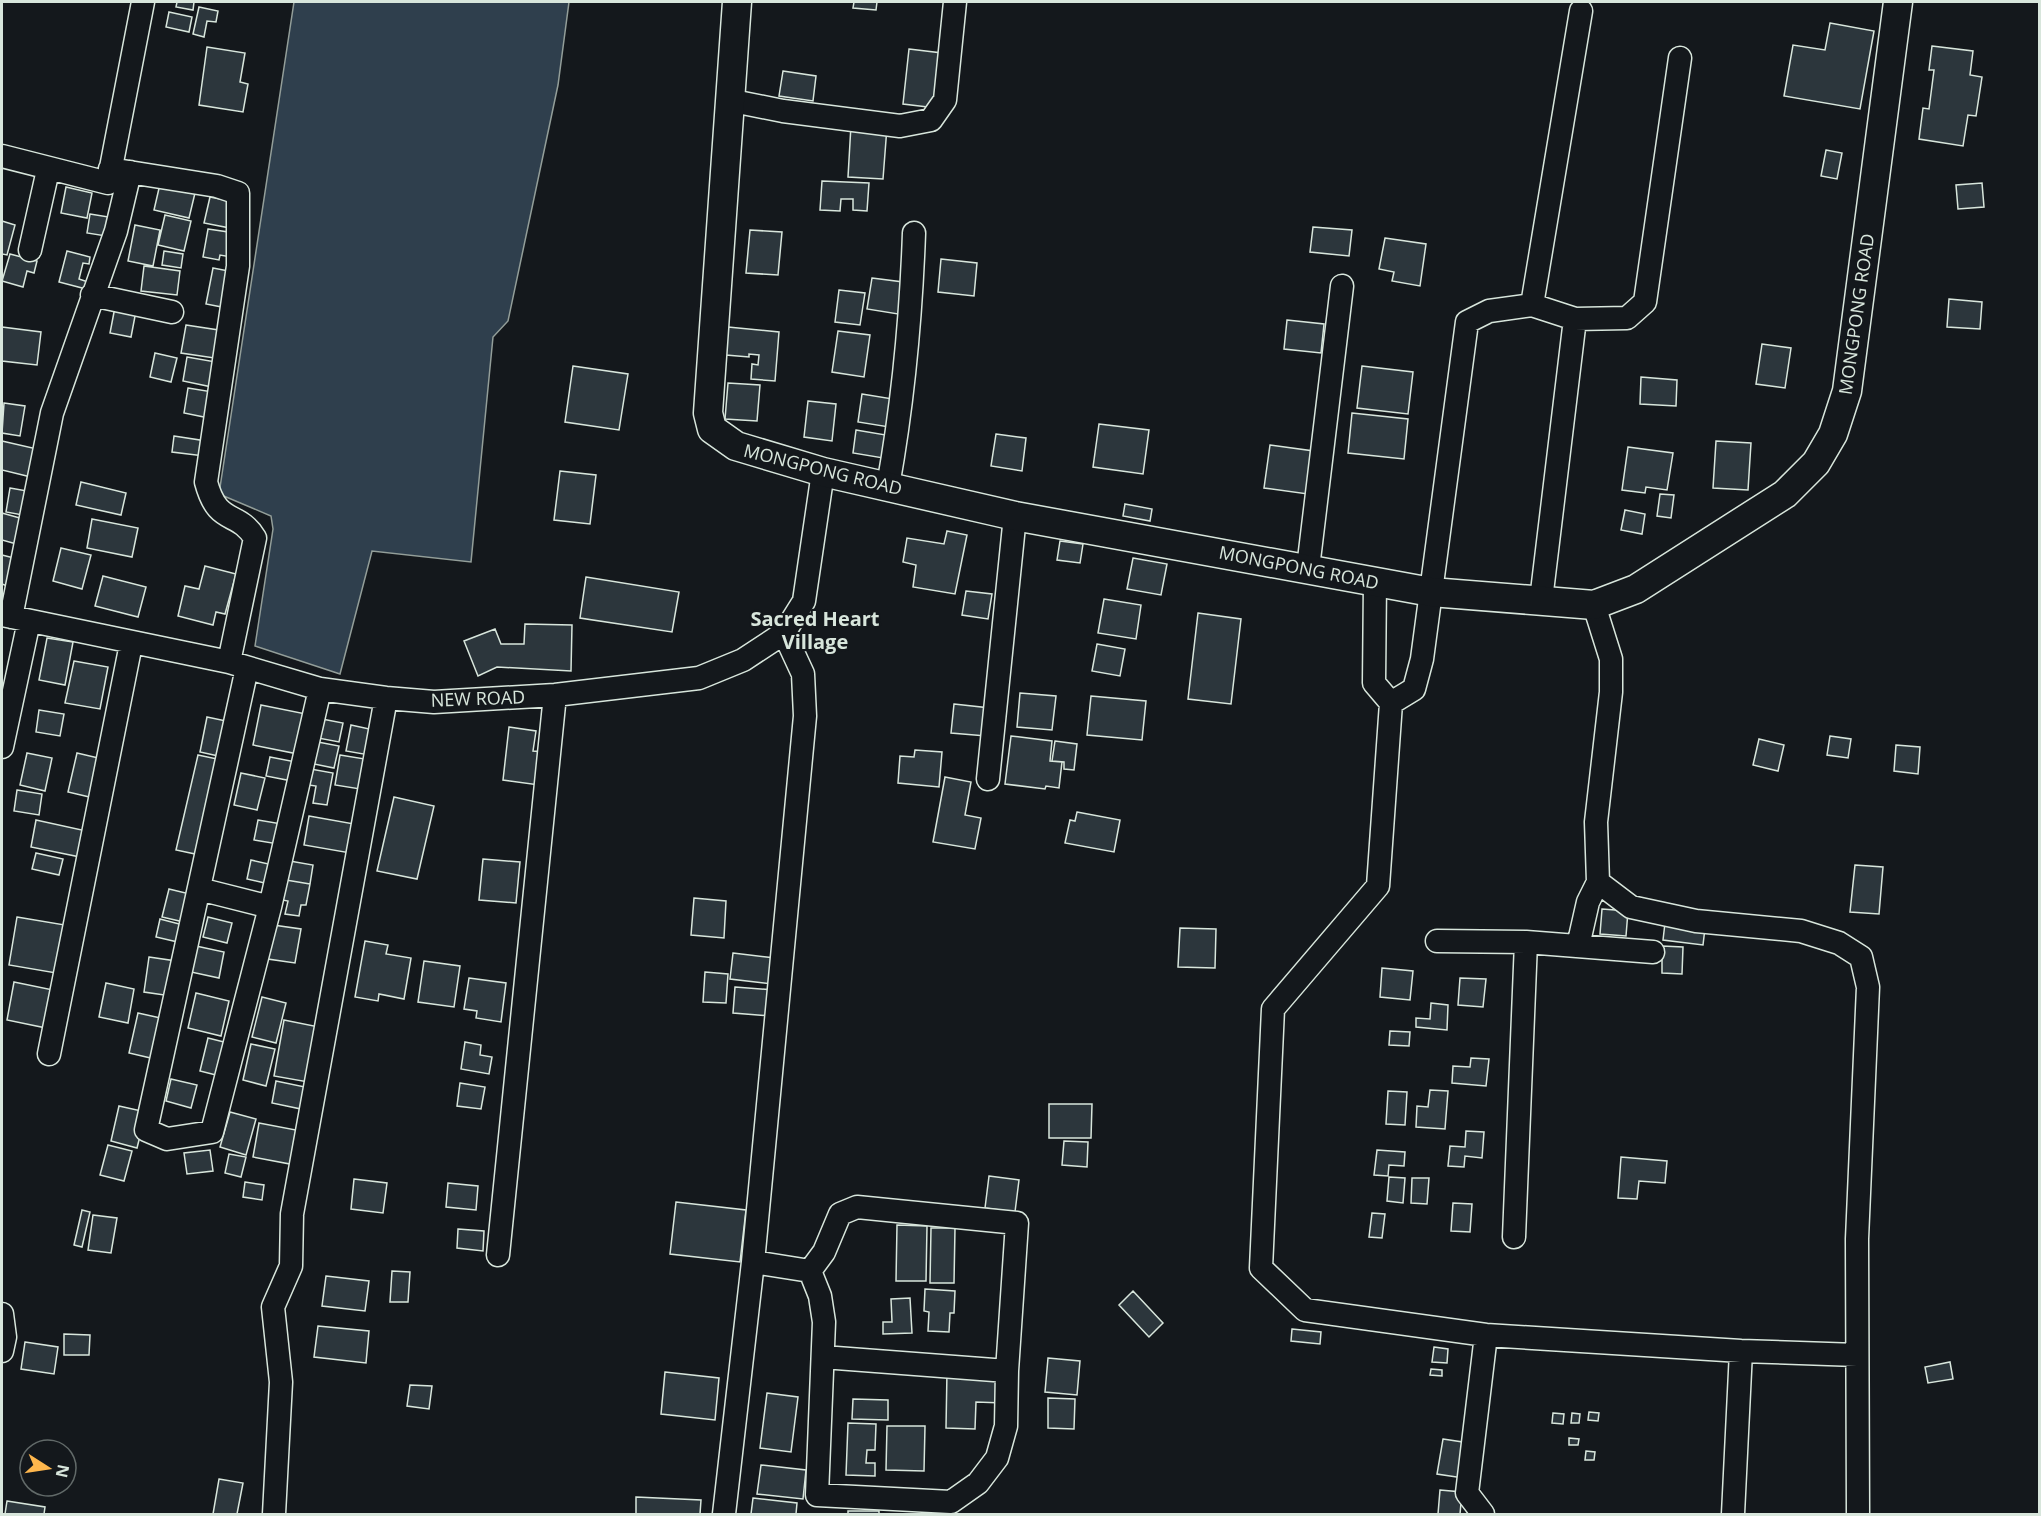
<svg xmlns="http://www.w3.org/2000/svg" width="2041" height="1516" font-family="'Open Sans',sans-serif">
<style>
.water{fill:#2f3f4d;stroke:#939e99;stroke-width:1.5}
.building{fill:#2c363c;stroke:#d8e6dc;stroke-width:1.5}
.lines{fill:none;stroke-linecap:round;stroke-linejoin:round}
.minor-casing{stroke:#d8e6dc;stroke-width:25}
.major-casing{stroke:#d8e6dc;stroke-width:31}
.minor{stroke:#14181c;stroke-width:22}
.major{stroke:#14181c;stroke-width:28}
.labels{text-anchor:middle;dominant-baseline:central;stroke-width:4.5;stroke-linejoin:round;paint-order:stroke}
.street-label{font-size:18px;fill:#d8e6dc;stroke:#14181c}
.neighbourhood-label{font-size:20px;font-weight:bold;fill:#d8e6dc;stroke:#14181c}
</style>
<rect width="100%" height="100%" fill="#14181c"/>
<!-- water -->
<path class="water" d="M294 2H569L558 85 508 321 493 337 471 562 372 551 340 674 255 646 273 529 271 516 219 494Z"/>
<!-- building -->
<path class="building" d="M177 2H194L193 10 176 7Z
M854 2H877L876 10 853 8Z
M199 7 218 11 216 22 207 21 204 37 193 34Z
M169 12 192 17 189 32 166 27Z
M1830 23 1874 31 1860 109 1784 96 1793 45 1825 50Z
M1932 46 1973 51 1970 75 1982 77 1976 116 1968 115 1963 146 1919 139 1923 108 1929 109 1934 70H1929Z
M207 47 245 53 240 82 248 84 243 112 199 105Z
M909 49 942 53 936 108 903 104Z
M783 71 816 76 813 101 779 96Z
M851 125 887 127 883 179 848 177Z
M1826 150 1842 153 1837 179 1821 176Z
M822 181 869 183 867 211 853 210V199H841L840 211 820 210Z
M1982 183 1984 207 1958 209 1956 185Z
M160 184 195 193 189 218 154 210Z
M66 187 92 193 87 218 61 213Z
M210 197 235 202 230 228 204 223Z
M90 214 115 218 112 237 87 233Z
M165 215 191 221 184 251 158 245Z
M2 221 15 225 7 255 2 254Z
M135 225 160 230 153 266 128 261Z
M1313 227 1352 230 1349 256 1310 252Z
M208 229 235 233 231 257 220 255 219 260 203 257Z
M750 230 782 232 778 275 746 273Z
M1385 238 1426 244 1420 286 1392 281 1394 272 1379 269Z
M67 251 90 257 89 264 83 263 79 279 88 282 86 289 59 282Z
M164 251 183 254 181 268 162 265Z
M10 254 37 261 34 273 27 271 23 287 2 281Z
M941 259 977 263 974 296 938 292Z
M144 266 180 271 177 295 141 291Z
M213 268 234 272 227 308 206 304Z
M872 278 903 282 898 314 867 309Z
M839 290 865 293 860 325 835 322Z
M1949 299 1982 302 1980 329 1947 327Z
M115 307 136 311 131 337 110 333Z
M1287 320 1324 324 1321 353 1284 349Z
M186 325 225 331 221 359 181 353Z
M2 327 41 332 37 365 2 361Z
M728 327 779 332 775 381 751 379 752 364 758 365 759 355 749 354V357L726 355Z
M838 331 870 335 864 377 832 372Z
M1762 344 1791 348 1785 388 1756 384Z
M155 353 177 358 171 382 150 377Z
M187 357 216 362 212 387 183 381Z
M573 366 628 374 619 430 565 422Z
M1362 366 1413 372 1408 414 1357 408Z
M1641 377 1677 380 1676 406 1640 404Z
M728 383 760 385 757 421 725 419Z
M188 388 213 392 209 418 184 413Z
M862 394 893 399 889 427 858 422Z
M808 401 836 404 832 441 804 437Z
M4 403 25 406 20 436 2 433Z
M1352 413 1408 419 1404 459 1348 453Z
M1099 424 1149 430 1143 474 1093 467Z
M856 430 886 435 883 458 853 453Z
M996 434 1026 438 1022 471 991 466Z
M174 436 206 441 204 456 172 452Z
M2 441 37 449 31 477 2 470Z
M1716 441 1751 443 1748 490 1713 488Z
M1270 445 1321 452 1315 495 1264 488Z
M1628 447 1673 453 1667 490 1646 487 1645 493 1622 490Z
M560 471 596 475 590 524 554 520Z
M81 482 126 493 121 515 76 505Z
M10 488 33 492 28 516 6 512Z
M1660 494 1674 495 1671 518 1657 516Z
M1125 504 1152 509 1150 521 1123 516Z
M1625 510 1645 514 1642 534 1621 530Z
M2 513 27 520 20 545 2 540Z
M92 519 138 528 132 557 87 548Z
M947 531 967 535 955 594 913 587 916 565 903 562 907 538 944 544Z
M1060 541 1083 544 1080 563 1057 560Z
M61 548 91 555 82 589 53 581Z
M2 555 14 558 7 586 2 584Z
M1133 558 1167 564 1161 595 1127 589Z
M205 566 236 574 225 614 216 612 213 625 178 616 185 586 199 589Z
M103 576 146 587 138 617 95 606Z
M586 577 679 592 672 632 580 618Z
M966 591 992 594 988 619 962 615Z
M1104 599 1141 605 1136 639 1098 633Z
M1198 613 1241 619 1231 704 1188 699Z
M525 624 572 625 571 671 497 667 478 676 464 641 495 629 501 644H524Z
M47 638 73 642 65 685 39 680Z
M1097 644 1125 649 1120 676 1092 671Z
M74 661 108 667 100 709 65 703Z
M1020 693 1056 696 1052 730 1017 727Z
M1091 696 1146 701 1142 740 1087 735Z
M954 704 990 708 986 736 951 733Z
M261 705 306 714 298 754 253 745Z
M39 710 64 714 60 736 36 732Z
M207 717 231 722 223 757 200 752Z
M322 719 343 723 339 742 318 738Z
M351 725 374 730 369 755 346 751Z
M509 727 536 731 533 751 544 752 539 785 503 780Z
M1011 736 1052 741 1050 761 1062 762 1059 788 1046 786 1045 789 1005 784Z
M1830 736 1851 739 1848 758 1827 755Z
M1759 739 1784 745 1778 771 1753 765Z
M1055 741 1077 744 1074 770 1064 769V762L1052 761Z
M318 742 339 746 334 768 314 764Z
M1896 745 1920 747 1918 774 1894 771Z
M915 750 942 752 939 787 898 783 900 756 914 757Z
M27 753 52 758 45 791 20 785Z
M77 753 107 760 98 799 68 792Z
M198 755 222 760 200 855 176 850Z
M340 755 365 759 360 789 335 785Z
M270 757 296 762 292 781 266 776Z
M305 768 333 773 327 805 313 803 316 786 303 784Z
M241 773 265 778 257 810 234 805Z
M945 777 971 782 965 815 981 818 975 849 933 842Z
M17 790 42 794 39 815 14 811Z
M394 797 434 806 417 879 377 871Z
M1077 812 1120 820 1114 852 1065 843 1070 820 1075 821Z
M309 816 360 825 356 854 304 845Z
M36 820 91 832 85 858 31 847Z
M258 820 282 824 278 844 254 840Z
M36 853 63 859 59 875 32 869Z
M483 859 520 862 516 903 479 900Z
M251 860 273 865 269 884 247 879Z
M284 860 313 865 310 884 280 879Z
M1855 865 1883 867 1879 914 1850 912Z
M280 879 310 884 306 905H301L299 916 285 914 288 901 277 899Z
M169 889 194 895 188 923 162 917Z
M694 898 726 901 724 938 691 935Z
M1602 909 1628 911 1626 936 1600 934Z
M17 917 65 925 56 973 9 965Z
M208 917 232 923 227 943 203 937Z
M160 919 187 926 182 943 156 937Z
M1665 923 1705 928 1703 945 1663 940Z
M273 925 301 929 295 963 268 959Z
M1180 928 1216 929 1215 968 1178 967Z
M365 941 388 945 386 954 411 958 404 999 379 994 378 1001 355 997Z
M196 946 224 952 219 978 191 972Z
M1662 946 1683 947 1682 974 1662 973Z
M733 953 775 958 772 984 730 979Z
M149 957 176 961 171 996 144 992Z
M424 961 460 966 454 1007 418 1002Z
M1382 968 1413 971 1410 1000 1380 997Z
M705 972 728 974 726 1003 703 1002Z
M469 978 506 983 501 1022 476 1018 477 1011 464 1009Z
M1460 978 1486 979 1483 1007 1458 1005Z
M14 982 58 991 51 1029 7 1020Z
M106 983 134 989 128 1023 99 1017Z
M735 987 774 990 772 1016 733 1013Z
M196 993 229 1001 221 1036 188 1028Z
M262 997 286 1003 276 1043 252 1037Z
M1431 1003 1448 1005 1447 1030 1416 1027V1018L1430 1019Z
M138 1013 165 1019 155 1059 129 1053Z
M284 1020 319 1027 308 1082 274 1076Z
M1390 1031 1410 1032 1409 1046 1389 1045Z
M208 1038 232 1044 224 1077 200 1071Z
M465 1042 481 1045 480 1055 492 1057 489 1074 461 1069Z
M251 1044 275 1049 266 1086 243 1080Z
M1471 1058 1489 1059 1486 1086 1452 1083 1453 1066 1470 1067Z
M171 1079 197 1085 191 1108 166 1101Z
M276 1081 305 1087 301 1109 272 1103Z
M460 1083 485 1087 481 1109 457 1106Z
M1430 1090 1448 1091 1445 1129 1416 1127 1417 1106 1428 1107Z
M1388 1091 1407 1092 1405 1125 1386 1124Z
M1049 1104H1092L1091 1138H1049Z
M119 1106 146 1112 137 1148 111 1141Z
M230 1112 256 1119 246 1155 220 1147Z
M259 1123 296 1130 290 1164 253 1157Z
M1466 1131 1484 1132 1482 1158 1465 1156 1464 1167 1448 1166 1450 1146 1465 1147Z
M1064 1141 1088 1142 1087 1167 1062 1165Z
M108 1145 132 1151 124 1181 100 1175Z
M210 1150 213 1171 187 1174 184 1153Z
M1377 1150 1405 1152 1404 1166 1389 1165 1388 1176 1374 1175Z
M229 1154 246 1157 241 1177 225 1173Z
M1621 1157 1667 1161 1665 1183 1639 1181 1637 1199 1618 1198Z
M989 1176 1019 1180 1015 1212 985 1208Z
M1389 1177 1405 1178 1403 1203 1387 1201Z
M1412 1178H1429L1427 1204 1411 1203Z
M354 1179 387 1183 383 1213 351 1209Z
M245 1182 264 1185 262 1200 243 1197Z
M448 1183 478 1186 476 1210 446 1207Z
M676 1202 746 1210 740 1262 670 1254Z
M1453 1203 1472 1204 1470 1232 1451 1231Z
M82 1210 90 1212 82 1247 74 1245Z
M1372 1213 1385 1214 1382 1238 1369 1237Z
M93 1215 117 1218 111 1253 88 1250Z
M897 1225 927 1226 926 1281H896Z
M931 1228H955L954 1283H930Z
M458 1229 484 1231 483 1251 457 1248Z
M392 1271 410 1272 408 1302H390Z
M326 1276 369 1281 365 1311 322 1306Z
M925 1289 955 1291 954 1313H950L949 1332 928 1331 929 1312 924 1311Z
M1133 1291 1163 1323 1149 1337 1119 1305Z
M910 1298 912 1333 883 1334V1322H892L891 1299Z
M318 1326 369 1331 366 1363 314 1357Z
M1292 1329 1321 1332 1320 1344 1291 1341Z
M64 1334 90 1335 89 1355H64Z
M25 1342 58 1347 54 1374 21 1369Z
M1434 1347 1448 1349 1447 1363 1432 1362Z
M1048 1358 1080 1361 1077 1395 1045 1392Z
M1950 1362 1953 1379 1928 1383 1925 1367Z
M1431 1369 1442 1370V1376L1430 1375Z
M947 1371 1004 1373 1003 1403 976 1402 975 1429 946 1428Z
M665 1372 719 1378 715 1420 661 1414Z
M410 1385 432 1386 429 1409 407 1406Z
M767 1393 798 1397 791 1452 760 1448Z
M1048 1398 1075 1399 1074 1429 1048 1428Z
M853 1399 888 1400V1420L852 1419Z
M1589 1412 1599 1413 1598 1421 1588 1420Z
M1553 1413 1564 1414 1563 1424 1552 1423Z
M1572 1413 1580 1414 1579 1423H1571Z
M848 1423 876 1424 875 1450H867L866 1463H875V1476L846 1475Z
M887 1426H925L924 1471 886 1470Z
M1569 1438 1579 1439 1578 1445H1569Z
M1443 1439 1469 1443 1463 1478 1437 1474Z
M1586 1451 1595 1452 1594 1460H1585Z
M761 1465 806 1470 803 1499 757 1494Z
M219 1479 243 1483 237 1514H213Z
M1440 1490 1462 1492 1460 1514H1438Z
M636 1497 701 1500 700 1514H636Z
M753 1498 797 1503 796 1514H751Z
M7 1501 45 1507 44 1514H5Z
M848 1511H879V1514H848Z"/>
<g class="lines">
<defs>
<path id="minor" d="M728 100 783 111 900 126 931 120 945 100 955 2
M2 156 108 183 143 2
M110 169 217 186 238 193V266L206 482C218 527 237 509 255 538L229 662
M30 250 48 170
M92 295 172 312
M1532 305 1575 319 1541 600
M1575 319 1627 318 1645 302 1680 58
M888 486C903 402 911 318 914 233
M1308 568 1342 286
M1375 581 1374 683 1391 703 1414 689 1422 659 1467 322 1489 311 1532 305 1581 11
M1594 605 1611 659V692L1596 822 1598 882 1631 907 1696 921 1801 931 1839 943 1861 957 1868 987 1857 1239 1858 1514
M2 615 229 662 320 689 386 698 434 702 555 695 699 678 743 660 784 633 804 601 823 472
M11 617 52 413 116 231 130 172
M247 668 146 1130 167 1139 212 1132 270 907 320 689
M1391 703 1378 886 1273 1009 1261 1268 1305 1310 1486 1335 1741 1351 1857 1355
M2 747 29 621
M988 779 1015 516
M199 889 270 907
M1437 941 1526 942 1653 952
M1578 946 1588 902 1598 882
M49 1054 131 644
M1514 1237 1526 942
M498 1255 555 695
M753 1262 810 1271 820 1296 824 1322 817 1495 951 1502 978 1483 997 1458 1006 1426 1007 1371 1017 1223 857 1207 840 1214 824 1252 810 1271
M2 1314 5 1337 2 1351
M823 1357 1007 1371
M274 1514 281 1382 273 1307 291 1266 292 1214 386 698
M724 1514 753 1262 805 716 803 674 784 633
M1483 1514 1467 1493 1486 1335
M1733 1514 1741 1351"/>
<path id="major" d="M737 2 708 413 712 429 736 446 823 472 1015 516 1431 592 1594 605 1636 589 1785 494 1816 463 1833 434 1847 391 1898 2"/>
</defs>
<!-- minor casing -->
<use href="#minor" class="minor-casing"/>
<!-- major casing -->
<use href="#major" class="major-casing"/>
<!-- minor -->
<use href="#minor" class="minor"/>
<!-- major -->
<use href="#major" class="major"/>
</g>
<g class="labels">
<!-- street labels -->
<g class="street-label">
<text transform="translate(1856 314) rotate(-82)">MONGPONG ROAD</text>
<text transform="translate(823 469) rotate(14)">MONGPONG ROAD</text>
<text transform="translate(1299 567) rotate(11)">MONGPONG ROAD</text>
<text transform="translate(478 698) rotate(-2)">NEW ROAD</text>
</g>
<!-- neighbourhood labels -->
<g class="neighbourhood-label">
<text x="815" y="618">Sacred Heart<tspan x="815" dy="23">Village</tspan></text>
</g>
</g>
<!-- border -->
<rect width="2041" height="1516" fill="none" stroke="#d8e6dc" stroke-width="6"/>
<!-- north arrow -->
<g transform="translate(48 1468) rotate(102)"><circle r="28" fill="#14181c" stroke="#626a69" stroke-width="1.5"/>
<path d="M0-4.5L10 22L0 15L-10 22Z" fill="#ffb74d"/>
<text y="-9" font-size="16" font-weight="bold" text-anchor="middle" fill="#d8e6dc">N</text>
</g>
</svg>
